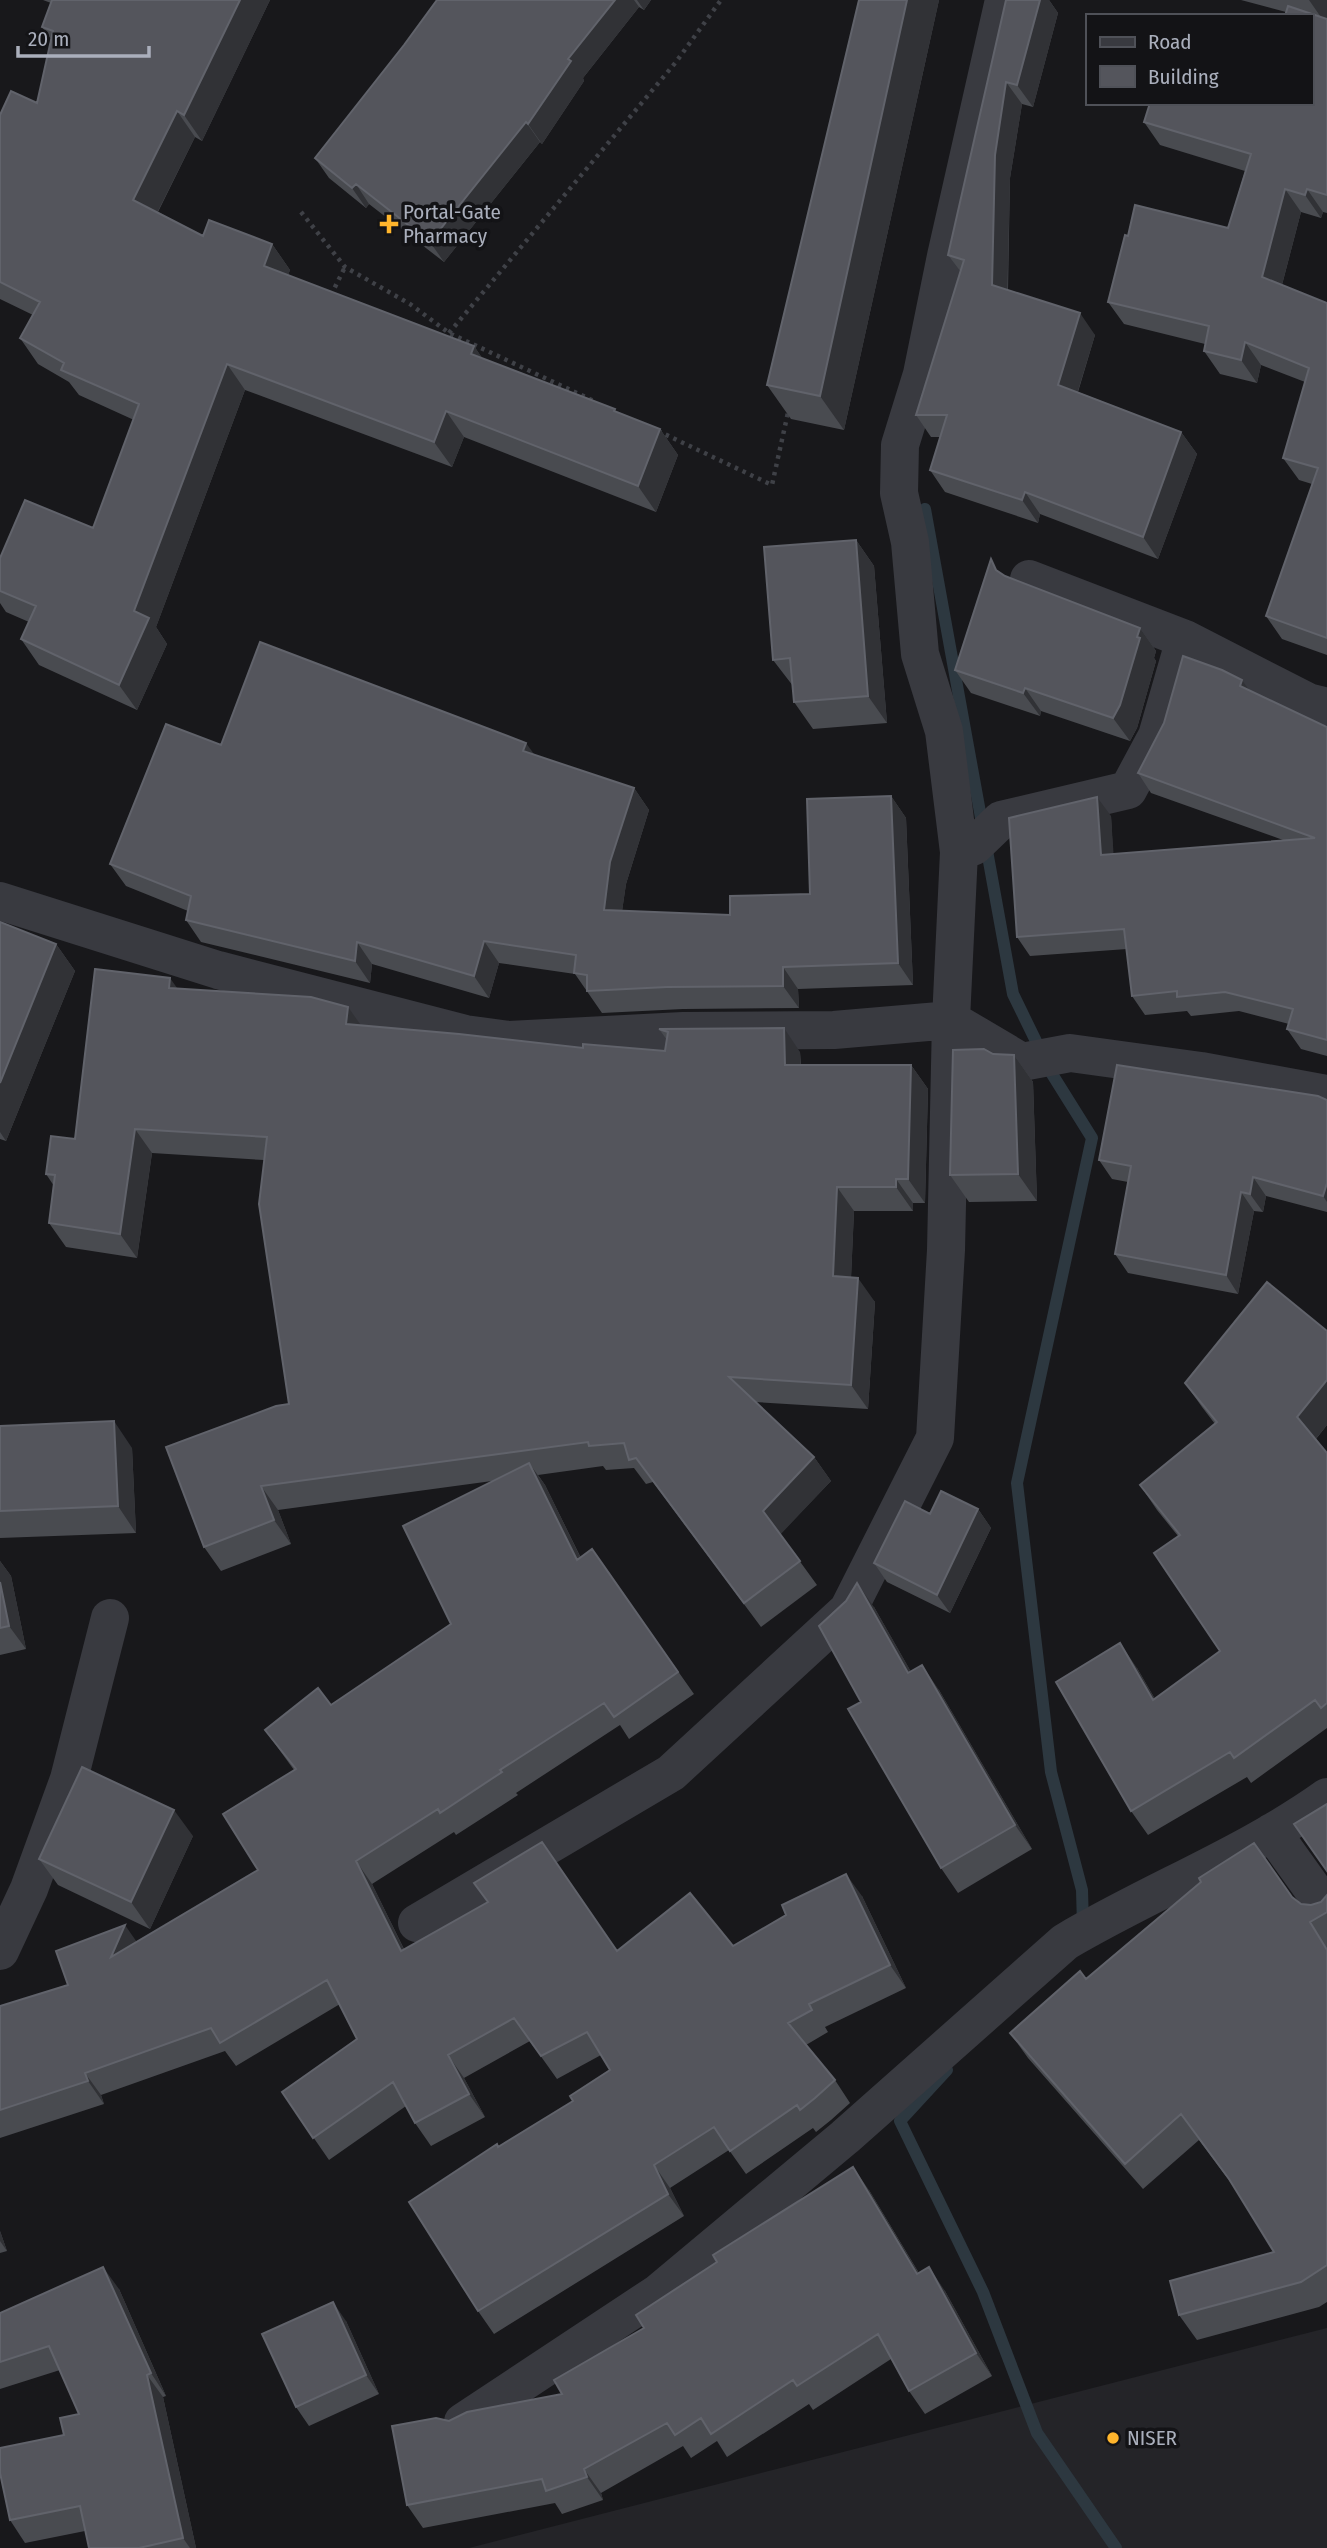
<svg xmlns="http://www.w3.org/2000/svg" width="1327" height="2548" font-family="'Fira Sans Condensed',sans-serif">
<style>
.built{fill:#242428}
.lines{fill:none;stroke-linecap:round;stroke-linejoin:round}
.stream{stroke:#2d3840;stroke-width:12}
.path{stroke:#3f4147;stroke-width:4.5;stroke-dasharray:3.5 5;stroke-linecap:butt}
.minor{stroke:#393a40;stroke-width:38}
.wall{fill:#494b50}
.shaded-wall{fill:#313236}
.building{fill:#54555c;stroke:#61636b;stroke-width:2}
.poi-dot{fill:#ffb52c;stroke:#131316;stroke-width:2.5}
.labels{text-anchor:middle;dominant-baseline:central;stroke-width:7;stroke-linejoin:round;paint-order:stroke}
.poi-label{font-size:21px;fill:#aaafbc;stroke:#131316;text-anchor:start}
</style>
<rect width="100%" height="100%" fill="#18181b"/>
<!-- built -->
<path class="built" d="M1327 2328V2548H469Z"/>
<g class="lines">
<!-- stream -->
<path class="stream" d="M925 509 1013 994 1052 1074 1092 1138 1017 1483 1051 1772 1082 1890 1083 1925
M947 2070 900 2121 983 2292 1037 2433 1116 2548"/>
<!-- path -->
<path class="path" d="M301 212 345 267 410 304 449 333 596 402
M331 295 345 267
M449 333 676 62 721 0
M658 431 772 485 789 408"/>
<!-- minor -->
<path class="minor" d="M1029 579 1185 639
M959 852 974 846 1001 820 1128 790 1157 736 1185 639 1308 702 1327 707
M0 901 218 970 465 1034 508 1040 683 1031 834 1030 951 1020 1022 1062 1070 1053 1201 1071 1327 1094
M1272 1832 1327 1909
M417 1923 671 1773 848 1610 935 1438 946 1250 951 1020 959 852 944 731 920 654 910 542 899 493 900 445 922 374 946 256 1004 0
M0 1951 29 1889 69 1779 110 1618
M463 2422 658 2293 845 2137 1065 1942C1151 1891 1246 1855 1327 1797"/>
</g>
<!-- wall -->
<path class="wall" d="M43 0H270L202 141 195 137 158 212 203 236 272 244 290 270 288 275 474 346 482 358 660 429 678 455 656 512 464 437 452 467 245 390 156 627 167 644 137 710 39 665 21 639 29 622 6 612 0 603V558L93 528 134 420 79 395 69 382 38 364 20 338 33 315 0 299V115L37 103 51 39 42 27 51 3Z
M437 0H651L644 10 639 7 583 78 584 81 542 144 540 142 444 262 369 204 366 208 329 178 315 158 404 45Z
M859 0H939L844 430 791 419 767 385Z
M1006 0H1049L1058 13 1033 107 1022 104 1010 178 1008 290 1095 335 1078 392 1181 432 1197 454 1158 559 1040 514 1038 523 945 492 930 470 940 437H931L916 415 961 272 948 255Z
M1241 0H1327V213L1323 212 1321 218 1301 212 1282 285 1327 303V655L1282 639 1266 616 1312 484 1299 480 1283 458 1305 382 1261 365 1257 383 1220 374 1204 351 1205 344 1124 324 1108 302 1128 236 1228 228 1245 171 1160 145 1144 122 1311 103 1286 12Z
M856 540 874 566 887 723 813 729 794 702 793 686 773 660Z
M1002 574 1005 576 1140 628 1156 651 1154 658 1156 661 1137 728 1130 741 1041 711 1040 716 971 693 955 670Z
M1249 690 1327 727V1056L1301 1049 1287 1029 1289 1024 1239 1011 1191 1016 1187 1011 1145 1015 1132 996 1127 949 1030 956 1017 937 1111 816 1113 854 1283 840 1151 793 1138 773Z
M221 745 535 755 634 788 649 810 626 884 622 911 730 915 810 894 891 796 906 818 913 985 798 989 799 1008 683 1009 602 1013 575 974 499 963 489 998 372 964 370 983 201 942 186 920 188 911 126 886 110 864Z
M0 922 56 944 75 971 6 1141 0 1139Z
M177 988 361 1025 583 1048 665 1051 667 1040 659 1029 800 1052 801 1065H911L928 1089 925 1203H913V1211H854L851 1278 875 1302 868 1409 755 1402 814 1457 831 1481 780 1534 817 1585 761 1627 653 1482 646 1484 634 1468 606 1470 603 1466 538 1475 545 1485 581 1558 592 1549 694 1694 629 1739 620 1725 516 1793 518 1795 456 1835 454 1832 372 1884 404 1949 617 1951 733 1946 862 1896 906 1988 825 2027 828 2032 806 2045 835 2080 850 2103 831 2120 816 2132 813 2128 746 2174 729 2150 670 2188 684 2216 494 2334 478 2311 499 2147 573 2101 610 2070 601 2055 557 2079 530 2041 464 2078 485 2117 431 2146 415 2123 406 2106 329 2160 282 2092 357 2039 340 2004 236 2066 225 2051 101 2095 104 2104 0 2138V2006L68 1985 137 1942 258 1870 294 1770 265 1730 331 1705 451 1624 492 1481 278 1510 291 1544 221 1571 204 1547 289 1404 264 1160 152 1153 137 1258 66 1247 49 1223 54 1186 46 1174 75 1139Z
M993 1054 1014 1055 1033 1082 1037 1201 969 1202 950 1175Z
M1327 1100V1212L1266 1196 1263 1212 1254 1211 1238 1294 1128 1273 1115 1254 1128 1182 1112 1179 1099 1160Z
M1327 1331V1425L1316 1439 1327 1453V1728L1251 1783 1247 1777 1148 1835 1131 1811 1137 1668 1155 1699 1220 1651 1178 1536 1157 1510 1140 1485 1215 1424 1202 1407 1185 1383Z
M0 1426 132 1448 136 1533 0 1538Z
M978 1509 991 1528 950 1613 887 1582 874 1563Z
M0 1561 11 1576 26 1649 0 1655Z
M874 1607 911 1672 939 1690 1032 1849 958 1893 941 1868 861 1702Z
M193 1836 150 1929 58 1885 39 1859Z
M1327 1895V2302L1319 2307 1197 2340 1179 2315 1274 2252 1234 2187 1199 2140 1143 2189 1028 2058 1010 2033 1086 1979 1292 1897 1301 1904 1311 1905 1321 1902Z
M869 2190 919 2273 945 2291 992 2376 925 2414 909 2391 891 2359 813 2410 809 2404 727 2457 717 2441 691 2458 683 2446 601 2493 603 2500 562 2514 555 2503 423 2528 407 2505 449 2421 562 2394 644 2328Z
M0 2231 7 2251 0 2253Z
M119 2289 166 2396 163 2397 196 2548H89L85 2531 25 2543 10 2520 79 2414 60 2370 0 2389V2313Z
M346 2321 379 2394 309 2426 296 2407Z"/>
<!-- shaded-wall -->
<path class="shaded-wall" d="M240 0H270L202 141 184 115Z
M615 0H634L639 7 583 78 584 81 542 144 528 124 568 59Z
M637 0H651L644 10Z
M907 0H939L844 430 820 396Z
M1040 0H1049L1058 13 1033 107 1017 85Z
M1309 0H1327V17L1325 23Z
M1006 82 1022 104 1010 178 1007 307 992 285 995 155Z
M177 111 195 137 151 225 133 200Z
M526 122 540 142 444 262 430 242Z
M356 184 369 204 366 208 352 188Z
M1285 189 1301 212 1278 300 1262 277Z
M1307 189 1323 212 1321 218 1305 195Z
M272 244 290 270 282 292 264 266Z
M1080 313 1095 335 1073 407 1058 385Z
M1245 342 1261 365 1257 383 1241 360Z
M474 346 492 372 471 354Z
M227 364 245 390 156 627 167 644 137 710 119 685 134 611Z
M446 411 464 437 452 467 434 442Z
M660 429 678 455 656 512 638 486Z
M1181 432 1197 454 1158 559 1143 537Z
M1025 492 1040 514 1038 523 1022 500Z
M856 540 874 566 887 723 868 696Z
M1140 628 1156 651 1154 658 1156 661 1137 728 1130 741 1113 718Z
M1242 680 1256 700 1240 686Z
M1025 688 1041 711 1040 716 1023 693Z
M526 743 542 765 523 751Z
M634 788 649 810 626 884 619 932 604 910 610 862Z
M891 796 906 818 913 985 898 963Z
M1097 797 1111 816 1115 875 1101 855Z
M484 941 499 963 489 998 474 976Z
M357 942 372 964 370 983 355 961Z
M56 944 75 971 6 1141 0 1132V1083Z
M783 967 798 989 799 1008 783 986Z
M170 978 187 1002 169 988Z
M348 1007 365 1031 346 1024Z
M784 1028 800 1052 802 1089 785 1065Z
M1014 1055 1033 1082 1037 1201 1018 1174Z
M911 1065 928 1089 925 1203 908 1179Z
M135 1129 152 1153 137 1258 120 1234Z
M1253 1177 1266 1196 1263 1212 1250 1194Z
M896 1179 913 1203V1211L896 1187Z
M1327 1183V1202L1323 1196Z
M837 1187 854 1211 850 1301 833 1276Z
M1241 1192 1254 1211 1238 1294 1226 1275Z
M858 1278 875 1302 868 1409 851 1385Z
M1327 1380V1425L1314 1441 1297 1417Z
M114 1421 132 1448 136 1533 118 1506Z
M814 1457 831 1481 780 1535 763 1511Z
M529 1463 545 1485 593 1583 577 1560Z
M261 1486 278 1510 291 1544 274 1520Z
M978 1509 991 1528 950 1613 937 1595Z
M0 1561 11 1576 26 1649 9 1626 0 1582Z
M857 1583 874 1607 926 1698 908 1673Z
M1120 1643 1137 1668 1170 1725 1153 1700Z
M922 1665 939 1690 1032 1849 1015 1825Z
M174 1810 193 1836 150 1929 131 1902Z
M356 1861 372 1884 416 1974 401 1951Z
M846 1874 862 1896 906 1988 890 1965Z
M125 1925 141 1948 111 1957Z
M448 2055 464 2078 485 2117 469 2094Z
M85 2073 101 2095 104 2104 88 2081Z
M654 2165 670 2188 684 2216 668 2194Z
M853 2167 869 2190 933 2297 917 2274Z
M0 2231 7 2251 0 2241Z
M103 2267 119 2289 166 2396 151 2373Z
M929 2267 945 2291 992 2376 976 2353Z
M333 2302 346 2321 379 2394 366 2375Z
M147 2375 163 2397 196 2548H190L183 2538Z
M584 2469 601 2493 603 2500 587 2477Z"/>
<!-- building -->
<path class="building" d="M52 0H240L184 115 177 111 133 200 203 236 209 220 272 244 264 266 474 346 471 354 615 409 614 411 660 429 638 486 446 411 434 442 227 364 134 611 149 618 119 685 21 639 36 606 0 591V558L25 500 93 528 139 404 61 370 64 363 20 338 40 302 0 282V115L11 91 37 103 53 31 42 27Z
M437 0H615L568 59 571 61 528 124 526 122 430 242 356 184 352 188 315 158 404 45Z
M859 0H907L820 396 767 385Z
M1006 0H1040L1017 85 1006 82 995 155 992 285 1080 313 1058 385 1181 432 1143 537 1025 492 1022 500 930 470 947 415H916L964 260 948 255Z
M1288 6 1327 19V195L1307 189 1305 195 1285 189 1262 277 1327 303V638L1266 616 1318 468 1283 458 1309 368 1245 342 1241 360 1204 351 1209 326 1108 302 1125 235 1128 236 1135 205 1228 228 1251 154 1144 122 1150 103H1311V16H1285Z
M856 540 868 696 794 702 790 658 773 660 764 547Z
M991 559 996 570 1005 576 1140 628 1137 637 1140 638 1120 705 1113 718 1025 688 1023 693 955 670Z
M260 642 526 743 523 751 634 788 610 862 604 910 730 915V896L810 894 807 799 891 796 898 963 783 967V986L667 987 587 991V975L574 973 576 955 484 941 474 976 357 942 355 961 186 920 191 896 110 864 166 724 221 745Z
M1183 656 1222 670 1242 680 1240 686 1327 727V1040L1287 1029 1293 1009 1225 992 1177 997V991L1132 996 1124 929 1017 937 1009 818 1097 797 1101 855 1315 838 1138 773 1164 723Z
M0 922 56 944 0 1083Z
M95 969 170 978 169 988 311 997 348 1007 346 1024 459 1034 583 1048V1044L665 1051 668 1032 659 1029 784 1028 785 1065H911L908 1179H896V1187H837L833 1276 858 1278 851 1385 729 1377 814 1457 763 1511 800 1561 744 1603 636 1458 629 1460 624 1443 589 1446 588 1442 261 1486 274 1520 204 1547 166 1447 276 1406 289 1404 259 1204 267 1137 135 1129 120 1234 49 1223 55 1175 46 1174 51 1136 75 1139Z
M984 1049 993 1054 1014 1055 1018 1174 950 1175 953 1050Z
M1117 1065 1318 1096 1327 1100V1183L1323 1196 1253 1177 1250 1194 1241 1192 1226 1275 1115 1254 1131 1166 1099 1160Z
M1267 1282 1327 1331V1380L1297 1417 1327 1453V1703L1321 1708 1315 1700 1234 1758 1230 1752 1131 1811 1056 1682 1120 1643 1153 1700 1220 1651 1154 1553 1180 1535 1140 1485 1217 1422 1185 1383Z
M114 1421 118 1506 0 1511V1426Z
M529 1463 577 1560 592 1549 678 1672 614 1717 604 1703 500 1770 502 1772 440 1813 438 1809 356 1861 401 1951 488 1902 474 1883 542 1842 617 1951 690 1893 733 1946 786 1915 782 1905 846 1874 890 1965 809 2004 812 2010 788 2023 835 2080 815 2098 800 2110 797 2105 730 2151 714 2127 654 2165 668 2194 478 2311 409 2202 497 2144 498 2147 573 2101 570 2096 610 2070 587 2032 541 2056 514 2018 448 2055 469 2094 415 2123 393 2082 313 2138 282 2092 357 2039 327 1980 220 2043 211 2028 85 2073 88 2081 0 2110V2006L68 1985 56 1951 125 1925 111 1957 258 1870 223 1814 296 1769 265 1730 318 1688 331 1705 451 1624 403 1526Z
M941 1491 978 1509 937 1595 874 1563 905 1501 930 1514Z
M0 1582 9 1626 0 1628Z
M857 1583 908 1673 922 1665 1015 1825 941 1868 848 1709 861 1702 819 1626 846 1601Z
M82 1767 174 1810 131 1902 39 1859Z
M1327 1804V1871L1294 1824Z
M1254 1843 1292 1897 1301 1904 1311 1905 1321 1902 1327 1895V1912L1310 1922 1327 1950V2265L1301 2282 1179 2315 1170 2281 1274 2252 1229 2179 1181 2114 1125 2164 1010 2033 1080 1971 1086 1979 1201 1882 1199 1878Z
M853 2167 917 2274 929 2267 976 2353 909 2391 878 2334 797 2386 793 2380 711 2434 701 2418 675 2435 667 2423 584 2469 587 2477 546 2491 542 2479 407 2505 392 2426 436 2418 449 2421 467 2412 562 2394 554 2380 644 2328 636 2315 717 2262 713 2255Z
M103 2267 151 2373 147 2375 183 2538 139 2548H89L80 2506 10 2520 0 2473V2448L64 2435 60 2418 79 2414 49 2346 0 2362V2313Z
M333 2302 366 2375 296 2407 262 2334Z"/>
<!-- markers -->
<g class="poi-dot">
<path d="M385.5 213.5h7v7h7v7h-7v7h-7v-7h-7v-7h7z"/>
<circle cx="1113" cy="2438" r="7"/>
</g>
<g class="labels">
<!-- poi labels -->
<g class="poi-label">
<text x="403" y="212">Portal-Gate<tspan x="403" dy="24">Pharmacy</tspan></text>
<text x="1127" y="2438">NISER</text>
</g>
</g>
<!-- legend -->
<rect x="1086" y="14" width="228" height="91" fill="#131316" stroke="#4f5158" stroke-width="2"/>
<rect x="1100" y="37" width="35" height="10" fill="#393a40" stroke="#4f5158" stroke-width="2"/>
<text x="1148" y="49" font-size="21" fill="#aaafbc">Road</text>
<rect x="1100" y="66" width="35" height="21" fill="#54555c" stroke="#4f5158" stroke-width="2"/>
<text x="1148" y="84" font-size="21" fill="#aaafbc">Building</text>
<!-- scale -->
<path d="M18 46v10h131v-10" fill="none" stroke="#aaafbc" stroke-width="3.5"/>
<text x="28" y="46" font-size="21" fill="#aaafbc" stroke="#131316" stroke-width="5" paint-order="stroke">20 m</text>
</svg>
